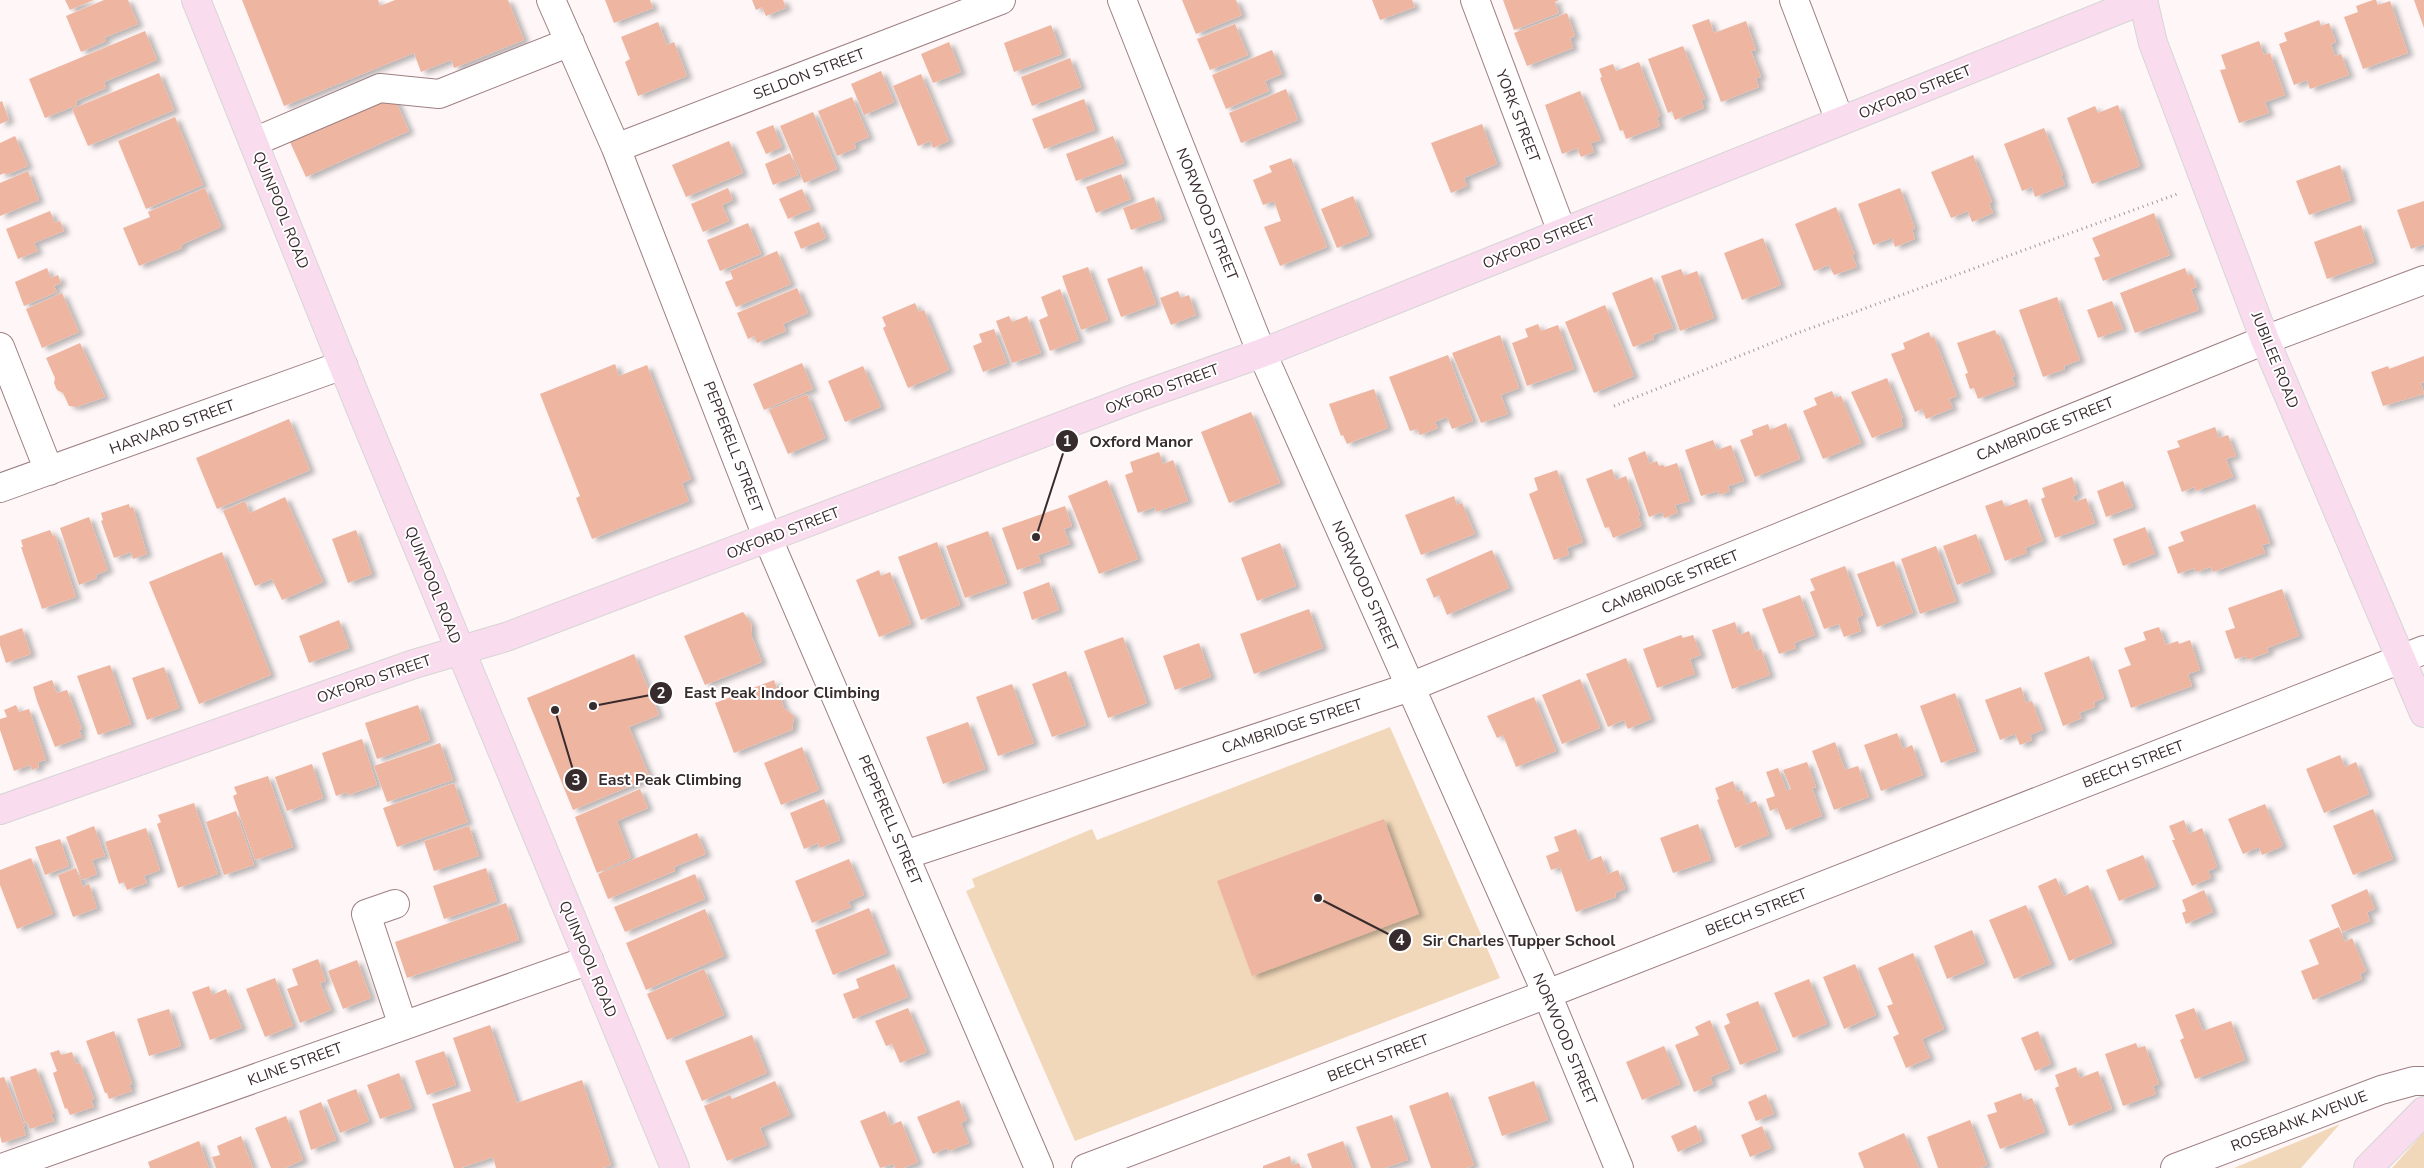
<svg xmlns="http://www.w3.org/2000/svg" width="2424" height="1168" font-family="'Nunito Sans',sans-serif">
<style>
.green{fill:#f2d8ba}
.building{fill:#eeb5a0;filter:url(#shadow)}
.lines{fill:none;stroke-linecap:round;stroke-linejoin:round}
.minor-casing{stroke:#9e7f82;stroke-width:30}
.major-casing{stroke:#d7d5d5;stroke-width:30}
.path{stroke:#a29899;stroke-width:3;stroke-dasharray:1 4;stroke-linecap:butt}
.minor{stroke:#fff;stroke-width:28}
.major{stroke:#f9dcee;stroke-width:28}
.labels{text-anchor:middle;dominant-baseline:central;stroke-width:4;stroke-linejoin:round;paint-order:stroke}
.street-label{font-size:15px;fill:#382b2d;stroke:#fff}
.leader{fill:none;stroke:#382b2d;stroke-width:2}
.callout-dot{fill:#382b2d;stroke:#fff;stroke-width:2}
.mark-label{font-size:15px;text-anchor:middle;font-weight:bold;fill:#fff}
.callout-label{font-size:16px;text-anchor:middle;font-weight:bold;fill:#382b2d;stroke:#fff;stroke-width:4;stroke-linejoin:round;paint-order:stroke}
</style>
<defs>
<filter id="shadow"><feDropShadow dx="5.5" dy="3" stdDeviation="2.5" flood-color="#0004"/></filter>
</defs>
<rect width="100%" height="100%" fill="#fef6f7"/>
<!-- green -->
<path class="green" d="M1390 727 1500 978 1075 1141 966 891 975 887 972 879 1092 829 1097 840Z
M2340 1124 2301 1168H2234Z
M2424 1132V1168H2392Z"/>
<!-- building -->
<path class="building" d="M65 0H94L70 10Z
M104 0H128L138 24 104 38 106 41 81 52 66 16Z
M242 0H378L380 6 395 0H508L524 40 454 68 451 60 421 72 414 53 284 106Z
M605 0H650L653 8 614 23Z
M752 0H783L786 8 766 16 762 7 756 10Z
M1182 0H1236L1242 15 1196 34Z
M1372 0H1412L1415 7 1380 20Z
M1503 0H1559L1555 2 1559 13 1514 30Z
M2373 0H2376L2378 5 2390 1 2408 53 2363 69 2344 17 2358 12 2356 6Z
M2414 0H2424V28Z
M1567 13 1575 36 1570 38 1573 48 1527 66 1514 33Z
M1709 19 1714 33 1746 21 1756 50 1751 51 1761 77 1756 78 1759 87 1721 102 1692 25Z
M2319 20 2321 26 2329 23 2336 42 2331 44 2335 56 2341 54 2349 75 2310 89 2307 80 2294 85 2279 44 2287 41 2284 33Z
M658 22 667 45 674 42 687 76 638 96 625 62 630 59 621 37Z
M1235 24 1248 55 1210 70 1197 39Z
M1051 25 1062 54 1014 72 1004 43Z
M145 31 157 60 104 82 106 88 76 101 77 105 45 118 29 79Z
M2259 41 2264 55 2270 53 2285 95 2265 102 2269 113 2239 123 2220 70 2226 69 2221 55Z
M949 42 961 72 933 83 921 54Z
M1683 46 1705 99 1701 100 1704 108 1675 120 1672 111 1668 113 1648 59Z
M1272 50 1282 74 1265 81 1269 91 1226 109 1212 75Z
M1070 58 1081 87 1032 106 1021 77Z
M1639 62 1660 116 1657 117 1660 126 1626 139 1623 130 1620 131 1600 78 1602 77 1599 69 1613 64 1616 71Z
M881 71 894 102 864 115 851 84Z
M159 73 174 110 88 146 72 109Z
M921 74 949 141 933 148 930 141 918 146 893 86Z
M1286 89 1298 120 1241 143 1229 113Z
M1580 91 1601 140 1591 143 1594 152 1581 157 1577 148 1562 154 1545 105Z
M393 95 409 131 306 177 289 140Z
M852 97 869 137 854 143 856 148 837 156 818 111Z
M1084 99 1095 130 1044 149 1032 119Z
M2 101 9 120 0 124V102Z
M2118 105 2140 166 2092 184 2067 118 2095 106 2098 113Z
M813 112 837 169 804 183 780 126Z
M175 117 203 185 146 209 118 141Z
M1482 124 1497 164 1464 178 1467 186 1451 193 1431 143Z
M773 125 782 147 766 154 756 132Z
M2044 128 2063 175 2061 176 2065 185 2035 197 2032 187 2022 191 2004 144Z
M15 136 28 166 6 175 5 173 0 175V143Z
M1113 136 1124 163 1076 181 1066 154Z
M729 141 743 173 686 197 672 165Z
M790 153 798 175 773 185 765 164Z
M1973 155 1992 202 1989 203 1993 213 1972 222 1968 211 1951 218 1931 172Z
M1291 158 1327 247 1280 266 1264 227 1281 221 1274 201 1263 205 1253 180 1272 172 1269 166Z
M2340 165 2351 200 2309 215 2296 181Z
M28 171 39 200 0 216V183Z
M1121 174 1131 199 1096 213 1086 187Z
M205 188 221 227 181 245 182 248 139 266 123 228 150 217 148 212Z
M728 188 733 200 722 205 729 221 703 232 691 204Z
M1900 188 1915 228 1912 229 1915 239 1895 247 1892 238 1873 245 1858 204Z
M802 189 811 209 788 219 779 199Z
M1353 196 1369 235 1337 248 1321 209Z
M1154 197 1162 219 1131 230 1123 208Z
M2424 201V244L2411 249 2397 210Z
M1836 207 1855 255H1852L1857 267 1834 275 1829 265 1814 271 1795 224Z
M50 211 55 223 60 221 64 231 34 243 38 251 18 259 6 229Z
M2154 213 2170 255 2103 281 2094 258 2100 256 2092 238Z
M819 222 826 238 801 249 794 232Z
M748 223 761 254 720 271 707 240Z
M2361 225 2374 262 2327 279 2314 242Z
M1763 238 1781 285 1742 300 1724 253Z
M777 251 791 284 736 307 725 282 733 279 730 271Z
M1142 266 1156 304 1121 317 1107 279Z
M1088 267 1108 320 1081 330 1062 276Z
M47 268 51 278 58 275 61 283 54 286 57 292 24 306 15 282Z
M2185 268 2188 276 2192 274 2197 287 2191 289 2199 310 2135 333 2120 293Z
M1681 269 1684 276 1697 271 1714 318 1680 331 1661 276Z
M1652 277 1673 328 1653 335 1654 339 1633 347 1612 293Z
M797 288 808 313 783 324 786 331 757 343 754 336 748 339 737 313Z
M1060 289 1079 340 1050 351 1039 320 1048 316 1041 297Z
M1178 291 1181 298 1189 295 1196 315 1171 325 1160 298Z
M62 293 79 332 42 348 26 309Z
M2057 297 2080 360 2064 366 2065 369 2043 377 2019 310Z
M2112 301 2123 329 2098 338 2087 310Z
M915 303 919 312 924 310 949 370 908 388 883 328 886 326 882 317Z
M1605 305 1634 376 1594 393 1565 322Z
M1009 316 1012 322 1027 316 1041 353 1012 363 996 321Z
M1538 324 1541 331 1558 325 1574 369 1527 386 1512 343 1528 337 1525 329Z
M994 329 1007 363 983 372 973 346 982 342 979 334Z
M1995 330 1997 335H1999L2015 376 2012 377 2015 385 1978 399 1974 388 1970 389 1965 374 1968 373 1957 343Z
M1929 332 1931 338 1934 337 1957 396 1949 399 1953 408 1926 419 1922 409 1915 412 1891 354 1905 349 1903 343Z
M1500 335 1519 388 1501 395 1508 414 1481 423 1452 353Z
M80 343 105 397 77 407 69 406 63 393 57 390 54 383 55 378 46 358Z
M1448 355 1473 421 1452 429 1447 417 1435 422 1438 428 1420 435 1417 429 1410 431 1389 377Z
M2424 356V382L2421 383 2424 394 2383 406 2371 372 2388 366 2389 369Z
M802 363 813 389 764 410 753 384Z
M615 364 619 376 647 365 691 479 682 483 689 501 592 539 576 498 580 496 540 394Z
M863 366 881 407 845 422 828 381Z
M1887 378 1903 419H1901L1903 426 1872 438 1851 392Z
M1374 389 1388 428 1347 444 1343 435 1341 436 1329 404Z
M1832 391 1835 398 1841 396 1861 443 1823 459 1803 411 1817 405 1814 398Z
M807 394 825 438 788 454 769 410Z
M1251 412 1280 483 1229 503 1201 432Z
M289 419 310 470 217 509 196 458Z
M1786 423 1800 459 1755 477 1740 440 1753 435 1752 430 1768 424 1770 430Z
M2215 427 2219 438 2228 435 2236 456 2226 459 2233 477 2196 491 2194 487 2182 492 2167 451 2180 447 2177 441Z
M1713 440 1717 450 1731 445 1744 481 1728 486 1730 491 1719 495 1718 491 1701 496 1685 450Z
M1645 451 1650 464 1657 461 1659 466 1663 465 1665 467 1677 463 1690 501 1675 505 1678 513 1664 518 1662 512 1649 517 1628 458Z
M1159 452 1163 464 1173 460 1188 501 1156 512 1155 507 1138 513 1125 475 1133 472 1130 462Z
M1612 469 1616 480 1626 476 1640 515 1638 516 1642 526 1613 538 1609 527 1605 528 1586 479Z
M1557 470 1583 542 1567 548 1569 555 1554 560 1529 494 1538 490 1534 478Z
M2072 477 2078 494 2073 496 2075 502 2086 498 2095 523 2055 538 2041 499 2045 497 2042 488Z
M1107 480 1138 559 1099 574 1068 496Z
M2123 481 2133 507 2106 517 2097 491Z
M1454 496 1457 505 1462 503 1475 534 1421 555 1405 515Z
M285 497 323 582 282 600 272 579 255 586 223 511 245 501 250 513Z
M2027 499 2043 541 2025 548 2027 553 2005 561 1985 506 2002 500 2005 507Z
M129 504 130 508 133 507 147 554 133 559 131 552 114 558 101 521 103 520 101 513Z
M2255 504 2270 543 2262 545 2265 553 2213 572 2211 567 2196 572 2194 568 2178 574 2168 547 2184 541 2180 532Z
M1065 506 1072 526 1064 529 1070 544 1038 555 1041 562 1017 570 1002 528Z
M89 517 108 570 96 575 97 578 79 585 60 528Z
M2145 527 2155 554 2123 566 2113 539Z
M50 530 53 536 55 535 76 597 42 609 21 547H23L21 540Z
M356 530 372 574 348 583 332 539Z
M988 531 1007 583 965 598 946 546Z
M1976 534 1991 572 1957 585 1943 546Z
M937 542 960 605 921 620 898 557Z
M1280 543 1296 586 1257 601 1241 558Z
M1936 546 1956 601 1920 614 1901 559Z
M1492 550 1509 588 1447 615 1439 595 1434 598 1426 579Z
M222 552 271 675 199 704 149 582Z
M1894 561 1913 613 1877 627 1857 574Z
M1845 566 1863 615 1857 618 1861 631 1844 637 1839 624 1824 629 1810 592 1815 590 1810 579Z
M879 570 881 576 890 572 911 624 879 637 856 580Z
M1049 582 1059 610 1032 620 1023 592Z
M2282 589 2299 636 2267 648 2269 652 2247 660 2246 656 2235 659 2225 631 2235 628 2228 608Z
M1800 595 1815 635 1794 643 1796 648 1779 654 1762 609Z
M1309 609 1323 648 1254 674 1240 634Z
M743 612 751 623 752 637 762 662 705 685 684 636Z
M339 620 349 648 309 663 299 636Z
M1735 622 1739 635 1749 631 1756 651 1761 649 1770 675 1732 689 1712 630Z
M2159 627 2166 645 2178 641 2179 644 2190 640 2200 670 2188 674 2192 686 2131 708 2118 670 2131 665 2124 648 2146 640 2143 632Z
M22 628 31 654 6 663 0 645V636Z
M1681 635 1683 638 1693 635 1701 655 1690 659 1695 674 1657 688 1643 649Z
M1123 637 1147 703 1108 718 1084 651Z
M1199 643 1211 677 1175 690 1163 656Z
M634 654 659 715 629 727 650 778 573 810 527 698Z
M2089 656 2104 698 2094 702 2095 707 2079 713 2082 718 2063 726 2044 673Z
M1626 658 1651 719 1628 729 1624 720 1608 727 1586 674Z
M110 665 131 724 98 735 77 676Z
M164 667 179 708 147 720 132 678Z
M1066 671 1086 725 1052 737 1032 684Z
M1580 679 1600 728 1562 744 1542 695Z
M52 680 57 693 67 690 82 729 79 730 82 737 55 747 37 701 33 687Z
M774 680 784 708 794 716 792 730 734 753 715 703Z
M1012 684 1034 743 998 756 976 697Z
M2021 687 2026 703 2032 701 2043 730 2030 735 2032 740 2020 745 2015 734 2000 740 1985 700Z
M1955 693 1976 751 1941 763 1920 706Z
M1534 697 1556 751 1516 767 1503 735 1497 738 1487 716Z
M16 705 19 712 29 709 46 760 38 762 39 767 32 770 30 765 14 771 0 730V719L7 717 4 710Z
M418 705 430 740 377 759 365 723Z
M968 722 985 769 943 784 926 737Z
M1897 733 1903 749 1912 745 1923 775 1881 791 1864 745Z
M362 739 377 785 348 795 347 792 336 796 322 753Z
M1835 742 1845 770 1858 766 1869 797 1834 810 1812 751Z
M440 743 453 780 387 802 374 766Z
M802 747 819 790 781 805 764 763Z
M2340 755 2345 767 2356 762 2369 794 2324 813 2306 769Z
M1807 762 1816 787 1812 788 1822 816 1786 830 1777 808 1770 811 1766 799 1775 796 1766 772 1778 768 1787 791 1791 789 1783 770Z
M312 764 323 798 287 811 275 777Z
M268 776 293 847 255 860 233 796 237 794 234 787Z
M1733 781 1737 792 1742 790 1747 804 1756 801 1769 835 1735 848 1717 800 1719 799 1715 788Z
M454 783 468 822 397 847 383 808Z
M640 789 648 808 617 821 631 858 597 873 575 817Z
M824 799 840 840 820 848 818 843 804 849 790 813Z
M194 803 218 874 178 888 157 824 161 822 158 815Z
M2265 804 2283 846 2262 855 2259 847 2243 854 2228 819Z
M2373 809 2393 859 2353 875 2333 826Z
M236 811 254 865 224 875 206 822Z
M1384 819 1419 914 1252 976 1217 881Z
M2184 820 2189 834 2202 828 2217 867 2208 871 2211 878 2192 886 2172 840H2175L2169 826Z
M1698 824 1711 860 1673 873 1660 838Z
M94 826 105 856 92 860 97 874 82 880 66 837Z
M469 826 479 856 434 871 424 841Z
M146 828 160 870 144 876 147 883 127 890 124 882 119 884 105 842Z
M1576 829 1588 861 1601 856 1608 874 1618 870 1625 889 1615 893 1616 897 1576 912 1560 867 1551 870 1546 856 1559 851 1554 837Z
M697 833 706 854 674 867 675 871 608 899 598 874Z
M60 839 69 866 45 875 35 847Z
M2143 855 2156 886 2119 901 2106 870Z
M31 858 53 914 17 929 0 885V870Z
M849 859 864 895 848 902 851 907 812 923 795 881Z
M76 868 83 887 89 884 97 908 73 917 58 875Z
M486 868 497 901 444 919 433 886Z
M695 874 705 899 625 932 614 907Z
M2056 878 2064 896 2088 885 2112 943 2069 961 2038 886Z
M2367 889 2375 909 2367 912 2370 921 2342 932 2331 905Z
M2204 890 2213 912 2186 924 2182 913 2186 911 2182 900Z
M506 903 519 940 407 978 395 942Z
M2026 905 2051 964 2014 979 1989 920Z
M869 908 887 953 833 975 815 930Z
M705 909 724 956 646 990 626 943Z
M2339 927 2345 942 2352 938 2366 971 2360 974 2362 979 2313 1000 2301 971 2319 964 2309 940Z
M1972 930 1985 963 1947 979 1934 946Z
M1913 953 1944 1029 1922 1039 1930 1058 1906 1068 1893 1037 1899 1034 1887 1006 1893 1004 1878 968Z
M318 959 326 981 320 983 331 1010 300 1023 287 989 298 985 292 969Z
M357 960 371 998 343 1009 328 971Z
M894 964 908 997 853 1019 843 994 859 988 856 979Z
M1855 964 1876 1015 1844 1029 1823 977Z
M704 969 724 1015 667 1040 647 994Z
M275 978 293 1026 265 1037 246 989Z
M1809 979 1827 1024 1793 1038 1774 993Z
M209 986 212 995 226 989 242 1028 210 1040 192 992Z
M1758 1001 1778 1050 1740 1065 1724 1026 1730 1023 1726 1014Z
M908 1008 927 1052 900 1063 892 1044 886 1046 875 1021Z
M2194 1008 2203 1031 2231 1021 2245 1060 2195 1079 2180 1040 2184 1038 2175 1015Z
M169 1009 181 1046 149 1056 137 1019Z
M1710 1020 1730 1069 1710 1077 1713 1084 1694 1092 1675 1045 1699 1035 1695 1027Z
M490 1025 517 1103 582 1080 611 1165 603 1168H496L493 1157 461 1168H454L432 1104 471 1091 453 1038Z
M114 1031 132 1084 129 1085 132 1091 109 1099 107 1093H105L86 1041Z
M2038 1031 2051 1064 2035 1071 2021 1038Z
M752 1035 767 1073 702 1101 685 1061Z
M2136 1043 2138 1048 2145 1046 2159 1084 2153 1086 2156 1094 2123 1106 2105 1054Z
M1664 1046 1680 1084 1642 1100 1626 1062Z
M59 1050 61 1055 72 1052 76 1064 80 1063 94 1099 91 1100 94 1107 70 1115 67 1108 65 1109 53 1073 57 1071 50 1053Z
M444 1051 456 1085 427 1095 415 1061Z
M2076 1067 2080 1078 2098 1071 2112 1109 2069 1126 2055 1088 2059 1086 2055 1075Z
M36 1068 54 1114H51L54 1121 30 1129 27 1122 25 1123 10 1077Z
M399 1073 412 1108 380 1119 367 1085Z
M4 1077 25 1127H23L26 1135 2 1143 0 1136V1078Z
M775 1081 790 1115 760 1128 767 1145 727 1161 704 1106 730 1095 732 1099Z
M1534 1081 1548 1120 1502 1136 1488 1097Z
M356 1089 369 1121 340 1133 327 1100Z
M1448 1092 1474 1165 1467 1168H1431L1409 1106Z
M2021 1093 2024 1101 2032 1098 2045 1132 2000 1149 1987 1115 1997 1112 1994 1103Z
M1766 1094 1774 1114 1756 1121 1748 1102Z
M959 1100 967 1120 961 1123 969 1143 949 1151 947 1148 933 1154 917 1117Z
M321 1102 336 1140 311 1150 299 1111Z
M885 1111 891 1125 901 1121 918 1162 904 1168H895L894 1164 880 1168 860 1121Z
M1392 1115 1408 1160 1385 1168H1371L1356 1127Z
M286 1116 303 1160 285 1168H271L255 1128Z
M1970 1120 1987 1165 1980 1168H1938L1927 1137Z
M1696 1125 1702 1141 1678 1152 1671 1136Z
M1762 1126 1771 1148 1750 1157 1741 1135Z
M1904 1133 1919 1168H1864L1858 1153Z
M241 1136 253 1168H216L212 1157 220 1155 217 1146Z
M199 1141 209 1168H150L148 1162Z
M1343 1141 1353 1168H1312L1307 1154Z
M1290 1156 1292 1165 1299 1163 1301 1168H1263V1166Z"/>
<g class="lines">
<defs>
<path id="minor" d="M551 0 616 148 768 539 1039 1168
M1122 0 1258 344 1547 994 1619 1168
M1475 0 1562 232
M1794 0 1840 121
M254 142 380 88 439 94 570 42
M616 148 1001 0
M0 347 49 471
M0 488 343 365
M905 855 1410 687 2265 340 2424 280
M395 904 366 914 403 1026
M2 1168 589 960
M1086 1168 1547 994 2424 650
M2175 1168 2381 1090 2414 1081H2424"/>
<path id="major" d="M196 0 359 405 675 1168
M2143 0 2153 43 2265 340 2424 713
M0 810 414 664 506 637 1138 397 1262 353 2143 0
M2368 1168 2424 1111"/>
</defs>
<!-- minor casing -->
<use href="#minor" class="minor-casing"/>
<!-- major casing -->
<use href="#major" class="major-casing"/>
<!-- path -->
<path class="path" d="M1614 406 1792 335 2180 193"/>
<!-- minor -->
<use href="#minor" class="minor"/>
<!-- major -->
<use href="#major" class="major"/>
</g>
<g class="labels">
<!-- street labels -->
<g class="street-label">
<text transform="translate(809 74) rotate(-21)">SELDON STREET</text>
<text transform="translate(1915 92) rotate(-22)">OXFORD STREET</text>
<text transform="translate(1518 116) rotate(69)">YORK STREET</text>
<text transform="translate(281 210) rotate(68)">QUINPOOL ROAD</text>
<text transform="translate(1207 214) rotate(68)">NORWOOD STREET</text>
<text transform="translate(1539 242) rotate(-22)">OXFORD STREET</text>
<text transform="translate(2275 360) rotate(68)">JUBILEE ROAD</text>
<text transform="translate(1162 389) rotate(-20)">OXFORD STREET</text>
<text transform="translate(172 427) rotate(-20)">HARVARD STREET</text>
<text transform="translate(2045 429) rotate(-22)">CAMBRIDGE STREET</text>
<text transform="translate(733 447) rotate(69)">PEPPERELL STREET</text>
<text transform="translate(783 533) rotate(-21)">OXFORD STREET</text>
<text transform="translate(1670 582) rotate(-22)">CAMBRIDGE STREET</text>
<text transform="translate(433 585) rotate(68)">QUINPOOL ROAD</text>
<text transform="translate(1365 586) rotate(66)">NORWOOD STREET</text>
<text transform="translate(374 679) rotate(-19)">OXFORD STREET</text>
<text transform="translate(1292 726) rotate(-18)">CAMBRIDGE STREET</text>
<text transform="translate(2133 764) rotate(-21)">BEECH STREET</text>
<text transform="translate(890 820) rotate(67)">PEPPERELL STREET</text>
<text transform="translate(1756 912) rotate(-21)">BEECH STREET</text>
<text transform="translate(588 959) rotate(67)">QUINPOOL ROAD</text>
<text transform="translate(1565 1039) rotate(67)">NORWOOD STREET</text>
<text transform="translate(1378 1058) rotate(-21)">BEECH STREET</text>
<text transform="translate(295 1064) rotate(-20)">KLINE STREET</text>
<text transform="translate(2299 1121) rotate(-21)">ROSEBANK AVENUE</text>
</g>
</g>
<!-- callouts -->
<path class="leader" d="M1036 537L1067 441M593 706L661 693M555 710L576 780M1318 898L1400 940"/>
<g class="callout-dot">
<circle cx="1036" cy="537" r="5"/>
<circle cx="593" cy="706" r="5"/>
<circle cx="555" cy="710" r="5"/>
<circle cx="1318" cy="898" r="5"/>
<circle cx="1067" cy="441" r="12"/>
<circle cx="661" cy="693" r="12"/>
<circle cx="576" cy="780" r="12"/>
<circle cx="1400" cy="940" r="12"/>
</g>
<g class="mark-label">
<text x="1067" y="446">1</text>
<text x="661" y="698">2</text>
<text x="576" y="785">3</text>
<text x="1400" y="945">4</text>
</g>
<g class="callout-label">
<text x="1141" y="447">Oxford Manor</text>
<text x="782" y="698">East Peak Indoor Climbing</text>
<text x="670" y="785">East Peak Climbing</text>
<text x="1519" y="946">Sir Charles Tupper School</text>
</g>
</svg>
